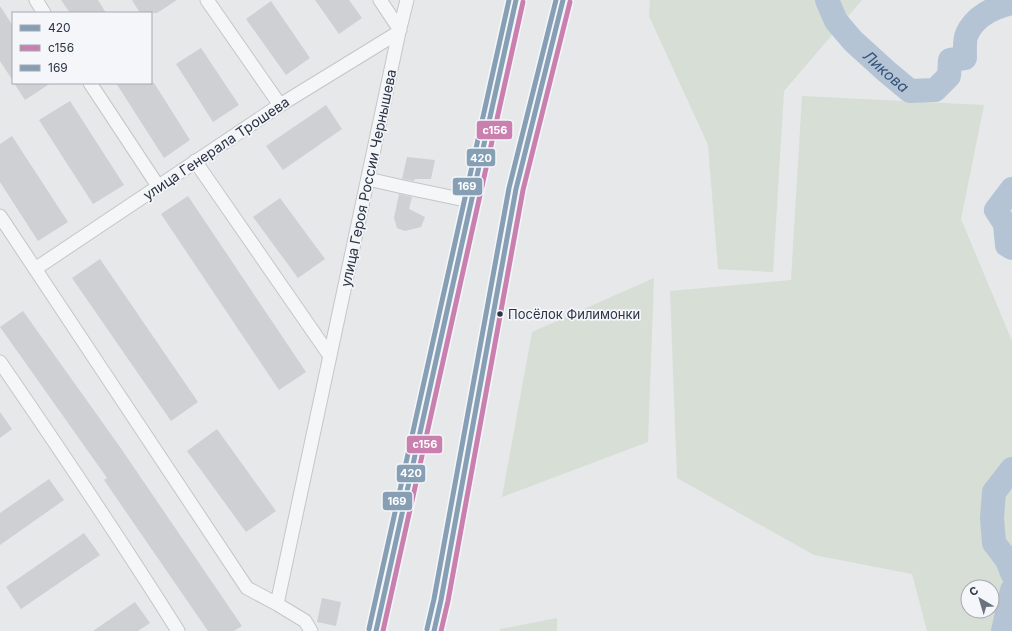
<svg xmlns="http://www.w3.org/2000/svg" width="1012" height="631" font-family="Inter,sans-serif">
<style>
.green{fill:#d6ded6;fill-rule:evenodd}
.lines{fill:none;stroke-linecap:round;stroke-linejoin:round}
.river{stroke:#b4c4d5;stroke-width:24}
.building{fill:#ced0d3}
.street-casing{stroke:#c4c6c8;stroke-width:15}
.secondary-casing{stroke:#c4c6c8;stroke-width:20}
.street{stroke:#f5f6f7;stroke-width:13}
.secondary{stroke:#f8f8f8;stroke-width:18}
.bus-1-casing{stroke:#f4f6f9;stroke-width:8}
.bus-2-casing{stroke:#f4f6f9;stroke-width:8}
.bus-3-casing{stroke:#f4f6f9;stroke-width:8}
.bus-1{stroke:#869fb5;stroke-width:5}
.bus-2{stroke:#ca80af;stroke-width:5}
.bus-3{stroke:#869fb5;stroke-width:5}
.bus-dot{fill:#2b3445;stroke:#f4f6f9;stroke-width:1.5}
.labels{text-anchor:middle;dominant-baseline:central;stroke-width:3.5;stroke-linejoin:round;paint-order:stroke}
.bus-label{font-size:13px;fill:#2b3445;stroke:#f4f6f9;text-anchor:start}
.street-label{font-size:14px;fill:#2b3445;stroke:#f4f6f9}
.water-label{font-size:15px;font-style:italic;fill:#34527a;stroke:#f4f6f9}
.line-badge{stroke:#f4f6f9;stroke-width:1.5}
.badge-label{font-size:11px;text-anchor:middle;font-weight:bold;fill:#fff}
</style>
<rect width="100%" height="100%" fill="#e6e8ea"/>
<!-- green -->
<path class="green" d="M650 0H862L784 91 773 272 718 269 708 145 649 16Z
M802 96 984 105 961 219 1012 341V631H927L912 574 814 555 677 478 670 291 791 280ZM968 587H992V611H968Z
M654 278 648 442 502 497 532 332Z
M557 618V631H500V629Z"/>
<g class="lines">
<!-- river -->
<g class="river">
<path id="s1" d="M827 0 836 21 853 41 886 71 910 91 935 90 949 76 950 60 965 58C965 51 964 40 967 34 975 16 995 7 1012 3"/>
<path d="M1012 189 996 210 1005 224 1007 245 1012 248"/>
<path d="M1012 469 994 492 992 518 994 543 1007 560 1012 573"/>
<path d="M1003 631 1012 590"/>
</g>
</g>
<!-- building -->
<path class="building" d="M61 0H98L106 13H70Z
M132 0H177L157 13H140Z
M315 0H349L362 18 339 34Z
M271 1 310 58 286 75 246 19Z
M0 6 13 26V81L0 61Z
M201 48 239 105 213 122 176 64Z
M14 83H51L25 100Z
M116 83H154L190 140 164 158Z
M70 101 124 185 93 204 39 120Z
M326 105 342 129 283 170 266 146Z
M12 136 68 222 38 241 0 182V144Z
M407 157 435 160 431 179H415L414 181 402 179Z
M399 194 412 197 409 209 425 217 421 227 405 231 397 228 394 218Z
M188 196 306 372 279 390 161 214Z
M280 198 325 259 298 278 253 217Z
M100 259 198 402 171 421 72 278Z
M23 311 120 447 242 626 234 631H208L104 480 107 478 0 327Z
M0 412 12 429 0 438Z
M217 429 276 511 246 532 187 451Z
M49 479 64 500 0 545V513Z
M84 533 100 555 21 609 6 587Z
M322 598 341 602 336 626 317 622Z
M135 602 150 623 138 631H93Z"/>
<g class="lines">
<defs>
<path id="street" d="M36 0 44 13
M207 0 280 105
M380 0 400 30
M90 83 158 186
M195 161 330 356
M368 179 403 187 470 201
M0 216 247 588 277 604
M35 269 280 105 399 32
M0 362C61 451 121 540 178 631
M311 631 305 621 277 604 399 32 407 0"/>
<path id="secondary" d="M376 631 516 0
M434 631 441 600 516 189 563 0"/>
</defs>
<!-- street casing -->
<use href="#street" class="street-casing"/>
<!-- secondary casing -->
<use href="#secondary" class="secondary-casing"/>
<!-- street -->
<use href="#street" class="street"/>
<!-- secondary -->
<use href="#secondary" class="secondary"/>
<defs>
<path id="bus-1" d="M376 631 516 0
M434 631 441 600 516 189 563 0"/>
<path id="bus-2" d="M383 631 523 2
M441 631 448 601 523 190 570 2"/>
<path id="bus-3" d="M369 629 509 0
M427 629 434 599 509 188 556 0"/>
</defs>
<!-- bus-1 casing -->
<use href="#bus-1" class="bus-1-casing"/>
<!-- bus-2 casing -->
<use href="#bus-2" class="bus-2-casing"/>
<!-- bus-3 casing -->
<use href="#bus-3" class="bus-3-casing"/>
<!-- bus-1 -->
<use href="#bus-1" class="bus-1"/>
<!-- bus-2 -->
<use href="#bus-2" class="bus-2"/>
<!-- bus-3 -->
<use href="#bus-3" class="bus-3"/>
</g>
<!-- markers -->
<circle class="bus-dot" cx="500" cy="314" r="3.5"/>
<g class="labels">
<!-- bus labels -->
<g class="bus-label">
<text x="508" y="314">Посёлок Филимонки</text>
</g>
<!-- street labels -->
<g class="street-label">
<text transform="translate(216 148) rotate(-34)">улица Генерала Трошева</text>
<text transform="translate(368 178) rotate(-78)">улица Героя России Чернышева</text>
</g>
<!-- water labels -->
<g class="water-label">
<text stroke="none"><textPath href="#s1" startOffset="94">Ликова</textPath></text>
</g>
</g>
<g class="line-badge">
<rect x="476" y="120" width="37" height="20" rx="4" fill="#ca80af"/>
<rect x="466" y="148" width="30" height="19" rx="4" fill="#869fb5"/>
<rect x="452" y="177" width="31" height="19" rx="4" fill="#869fb5"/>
<rect x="406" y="435" width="37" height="19" rx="4" fill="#ca80af"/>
<rect x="396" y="464" width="30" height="19" rx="4" fill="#869fb5"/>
<rect x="382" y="491" width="31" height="20" rx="4" fill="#869fb5"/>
</g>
<g class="badge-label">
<text x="495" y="134">с156</text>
<text x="481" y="162">420</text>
<text x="467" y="190">169</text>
<text x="425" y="448">с156</text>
<text x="411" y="477">420</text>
<text x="397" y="505">169</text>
</g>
<!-- legend -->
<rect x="12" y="12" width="140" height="72" fill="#f4f6f9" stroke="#a4a8b1"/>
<rect x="20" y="25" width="20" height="6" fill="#869fb5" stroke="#a4a8b1"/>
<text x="48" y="32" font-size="12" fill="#2b3445">420</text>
<rect x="20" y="45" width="20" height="6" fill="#ca80af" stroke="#a4a8b1"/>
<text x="48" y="52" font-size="12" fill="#2b3445">с156</text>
<rect x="20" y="65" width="20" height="6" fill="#869fb5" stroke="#a4a8b1"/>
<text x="48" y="72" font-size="12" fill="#2b3445">169</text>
<!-- north arrow -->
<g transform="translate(980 599) rotate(322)"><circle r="19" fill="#f4f6f9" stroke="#a4a8b1"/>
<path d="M0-3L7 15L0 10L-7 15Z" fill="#6c737f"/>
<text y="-6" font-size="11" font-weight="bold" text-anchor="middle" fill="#2b3445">С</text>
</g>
</svg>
